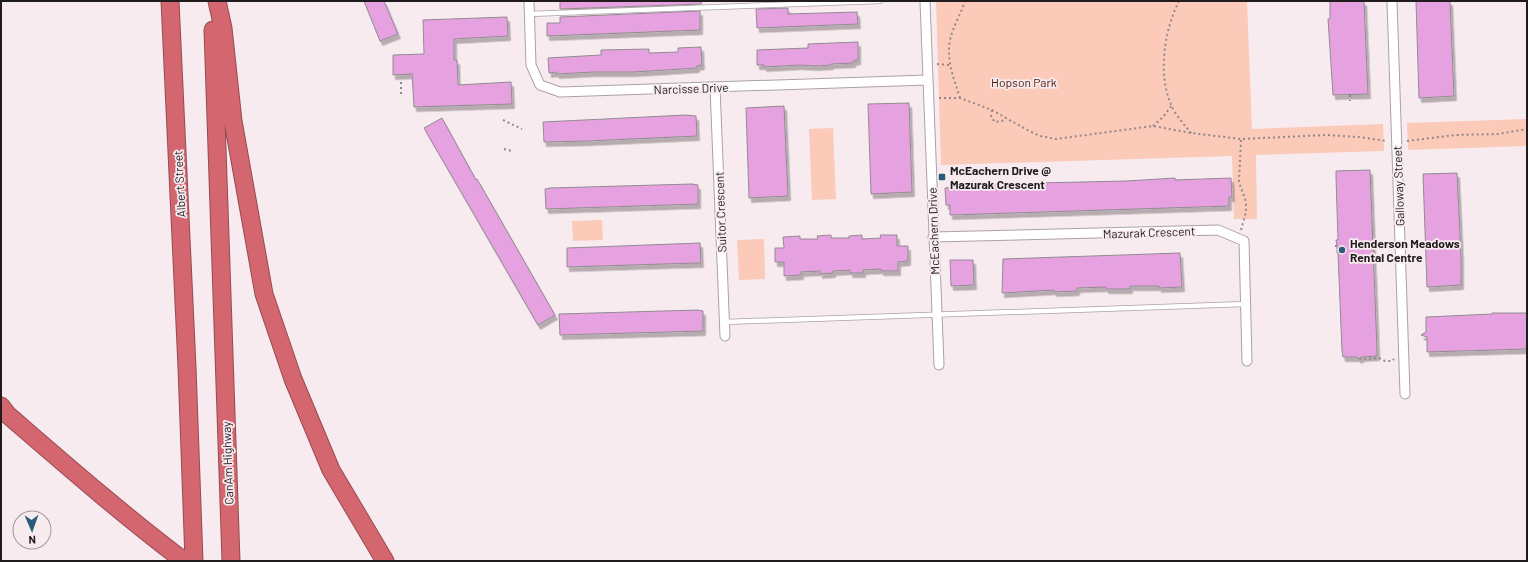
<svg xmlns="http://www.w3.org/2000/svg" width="1528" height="562" font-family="Barlow,sans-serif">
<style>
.green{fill:#fbcab9}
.building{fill:#e6a2e0;stroke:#928a91;filter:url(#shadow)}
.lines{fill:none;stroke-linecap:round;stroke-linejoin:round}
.lane-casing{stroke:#aca1a5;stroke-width:6}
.street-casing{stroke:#aca1a5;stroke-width:11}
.highway-casing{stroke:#954c52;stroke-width:19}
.path{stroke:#91888b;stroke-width:2;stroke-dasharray:2 3;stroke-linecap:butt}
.lane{stroke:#fff;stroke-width:4.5}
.street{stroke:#fff;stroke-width:9}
.highway{stroke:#d4666f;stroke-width:17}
.poi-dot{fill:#295c79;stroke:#f8ebf0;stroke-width:1.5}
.labels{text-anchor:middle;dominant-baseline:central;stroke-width:3.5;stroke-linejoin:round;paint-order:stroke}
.park-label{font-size:12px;fill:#4c1602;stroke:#f8ebf0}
.street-label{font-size:12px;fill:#201c1d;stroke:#f8ebf0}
.poi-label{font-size:12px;font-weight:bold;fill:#201c1d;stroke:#f8ebf0;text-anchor:start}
</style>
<defs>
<filter id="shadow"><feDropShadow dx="2.5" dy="4.5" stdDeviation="0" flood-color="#0004"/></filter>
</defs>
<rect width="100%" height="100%" fill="#f8ebf0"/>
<!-- green -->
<path class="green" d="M936 1H1247L1252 129 1383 124 1384 151 1256 155 1257 219H1234L1232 156 941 165Z
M1527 119V146L1408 150 1407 123Z
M833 128 836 199 812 200 809 129Z
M602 220 603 240 573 241 572 221Z
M764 239 765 279 739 280 737 240Z"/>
<!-- building -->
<path class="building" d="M364 1H384L398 34 380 41Z
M560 1H702L701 4 560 9Z
M1330 1H1364L1368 94 1333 95 1328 19H1330Z
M1416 1H1450L1454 96 1419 98Z
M788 8V14L857 12 858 24 757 28 756 9Z
M700 11V30L547 36V23H560V17Z
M507 17 508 36 454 39V60H457L458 85 511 82 512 104 414 107 412 74 393 75V55L424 54 423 20Z
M858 42V60L853 61V63L831 64V65L816 66 800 65 764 67V65H757V50L808 48V44Z
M701 47 702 65 697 66V68L634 72H593L557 74 556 72 549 73 548 58 601 55V50L649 49V53L678 52V48Z
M909 103 912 192 871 194 868 104Z
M784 106 788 196 749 198 746 108Z
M686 115 696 116 697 136 588 141 544 142 543 122Z
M442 118 476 180 477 179 555 315 538 325 424 128Z
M1370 170 1377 350V356L1362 357 1359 359 1357 357H1343L1342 351 1338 253H1337V246L1336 240H1338L1336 177V171Z
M1457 173 1461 256V285L1427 287 1423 174Z
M1175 178V180L1231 178 1232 197H1229V206L950 215V205H946L945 188 993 186V184L1126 181Z
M692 184 698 185V204L546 209 545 189 550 188Z
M831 235V238H849V236L862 235V239L881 238 880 235H897V246H908V261L898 262V271H881V269L863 270V273H850V270L833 271V273L820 274V271L801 272V275L784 276V262H775V248H784L783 237 800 236V239H818L817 236Z
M700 243 701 263H696L567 267V248Z
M1180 253 1182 287 1159 288V286H1130V289H1106V287L1077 288V291L1054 292V290L1002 293 1003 259Z
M950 260H973L974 285 951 286Z
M698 310 703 311V331L560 335 559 314Z
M1492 313H1527V349L1427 352V337L1421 335 1426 332V317L1492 314Z"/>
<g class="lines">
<defs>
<path id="lane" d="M529 14 880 1
M724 322 1246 304"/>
<path id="street" d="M529 1 531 65 540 85 560 92 928 80
M925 1 939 365
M1392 1 1405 394
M715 87 725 336
M933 237 1218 230 1244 241 1247 361"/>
<path id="highway" d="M170 1 187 367 194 561
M217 1 223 28 233 121 264 294 293 379 331 470 385 561
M213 30 231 561
M1 406 8 415C66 465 123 515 184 561"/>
</defs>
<!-- lane casing -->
<use href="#lane" class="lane-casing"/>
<!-- street casing -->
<use href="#street" class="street-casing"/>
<!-- highway casing -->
<use href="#highway" class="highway-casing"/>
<!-- path -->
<path class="path" d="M1179 1C1163 33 1156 82 1176 114 1181 121 1186 127 1191 133
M937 64 950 65
M401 94V81
M1350 95V101
M939 98H960L992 110 1029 131 1040 136 1056 139 1153 126 1191 133 1241 139 1326 135 1359 137 1387 141
M960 98C954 79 946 60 950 40 953 26 961 14 965 1
M992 110 991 117 995 122 1002 121 1006 117
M503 120 522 129
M1153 126 1163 117 1172 105
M1407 141 1455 135 1498 134 1527 129
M504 149 512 151
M1241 230 1246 212V202L1239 182 1241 139
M1335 246H1337
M1360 358V359L1379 358 1385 361H1392L1394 359"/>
<!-- lane -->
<use href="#lane" class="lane"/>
<!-- street -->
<use href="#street" class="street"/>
<!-- highway -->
<use href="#highway" class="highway"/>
</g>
<!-- markers -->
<g class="poi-dot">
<rect x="938" y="173" width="8" height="8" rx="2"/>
<circle cx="1342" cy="250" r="4"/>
</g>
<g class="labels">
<!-- park labels -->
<g class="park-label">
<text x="1024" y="82">Hopson Park</text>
</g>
<!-- street labels -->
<g class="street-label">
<text transform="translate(691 88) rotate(-2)">Narcisse Drive</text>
<text transform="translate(179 184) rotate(-93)">Albert Street</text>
<text transform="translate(1398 186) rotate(-92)">Galloway Street</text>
<text transform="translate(720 212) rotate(-92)">Suitor Crescent</text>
<text transform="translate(933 231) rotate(-92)">McEachern Drive</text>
<text transform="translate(1149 232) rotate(-2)">Mazurak Crescent</text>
<text transform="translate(227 463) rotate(-92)">CanAm Highway</text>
</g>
<!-- poi labels -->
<g class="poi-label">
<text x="950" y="170">McEachern Drive @<tspan x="950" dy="14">Mazurak Crescent</tspan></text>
<text x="1350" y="243">Henderson Meadows<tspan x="1350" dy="14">Rental Centre</tspan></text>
</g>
</g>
<!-- border -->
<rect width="1528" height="562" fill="none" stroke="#201c1d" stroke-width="4"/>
<!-- north arrow -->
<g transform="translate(32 530) rotate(178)"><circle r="19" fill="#f8ebf0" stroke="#a2989c"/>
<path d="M0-3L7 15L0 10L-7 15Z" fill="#295c79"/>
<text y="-6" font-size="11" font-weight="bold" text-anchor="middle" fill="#201c1d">N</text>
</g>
</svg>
